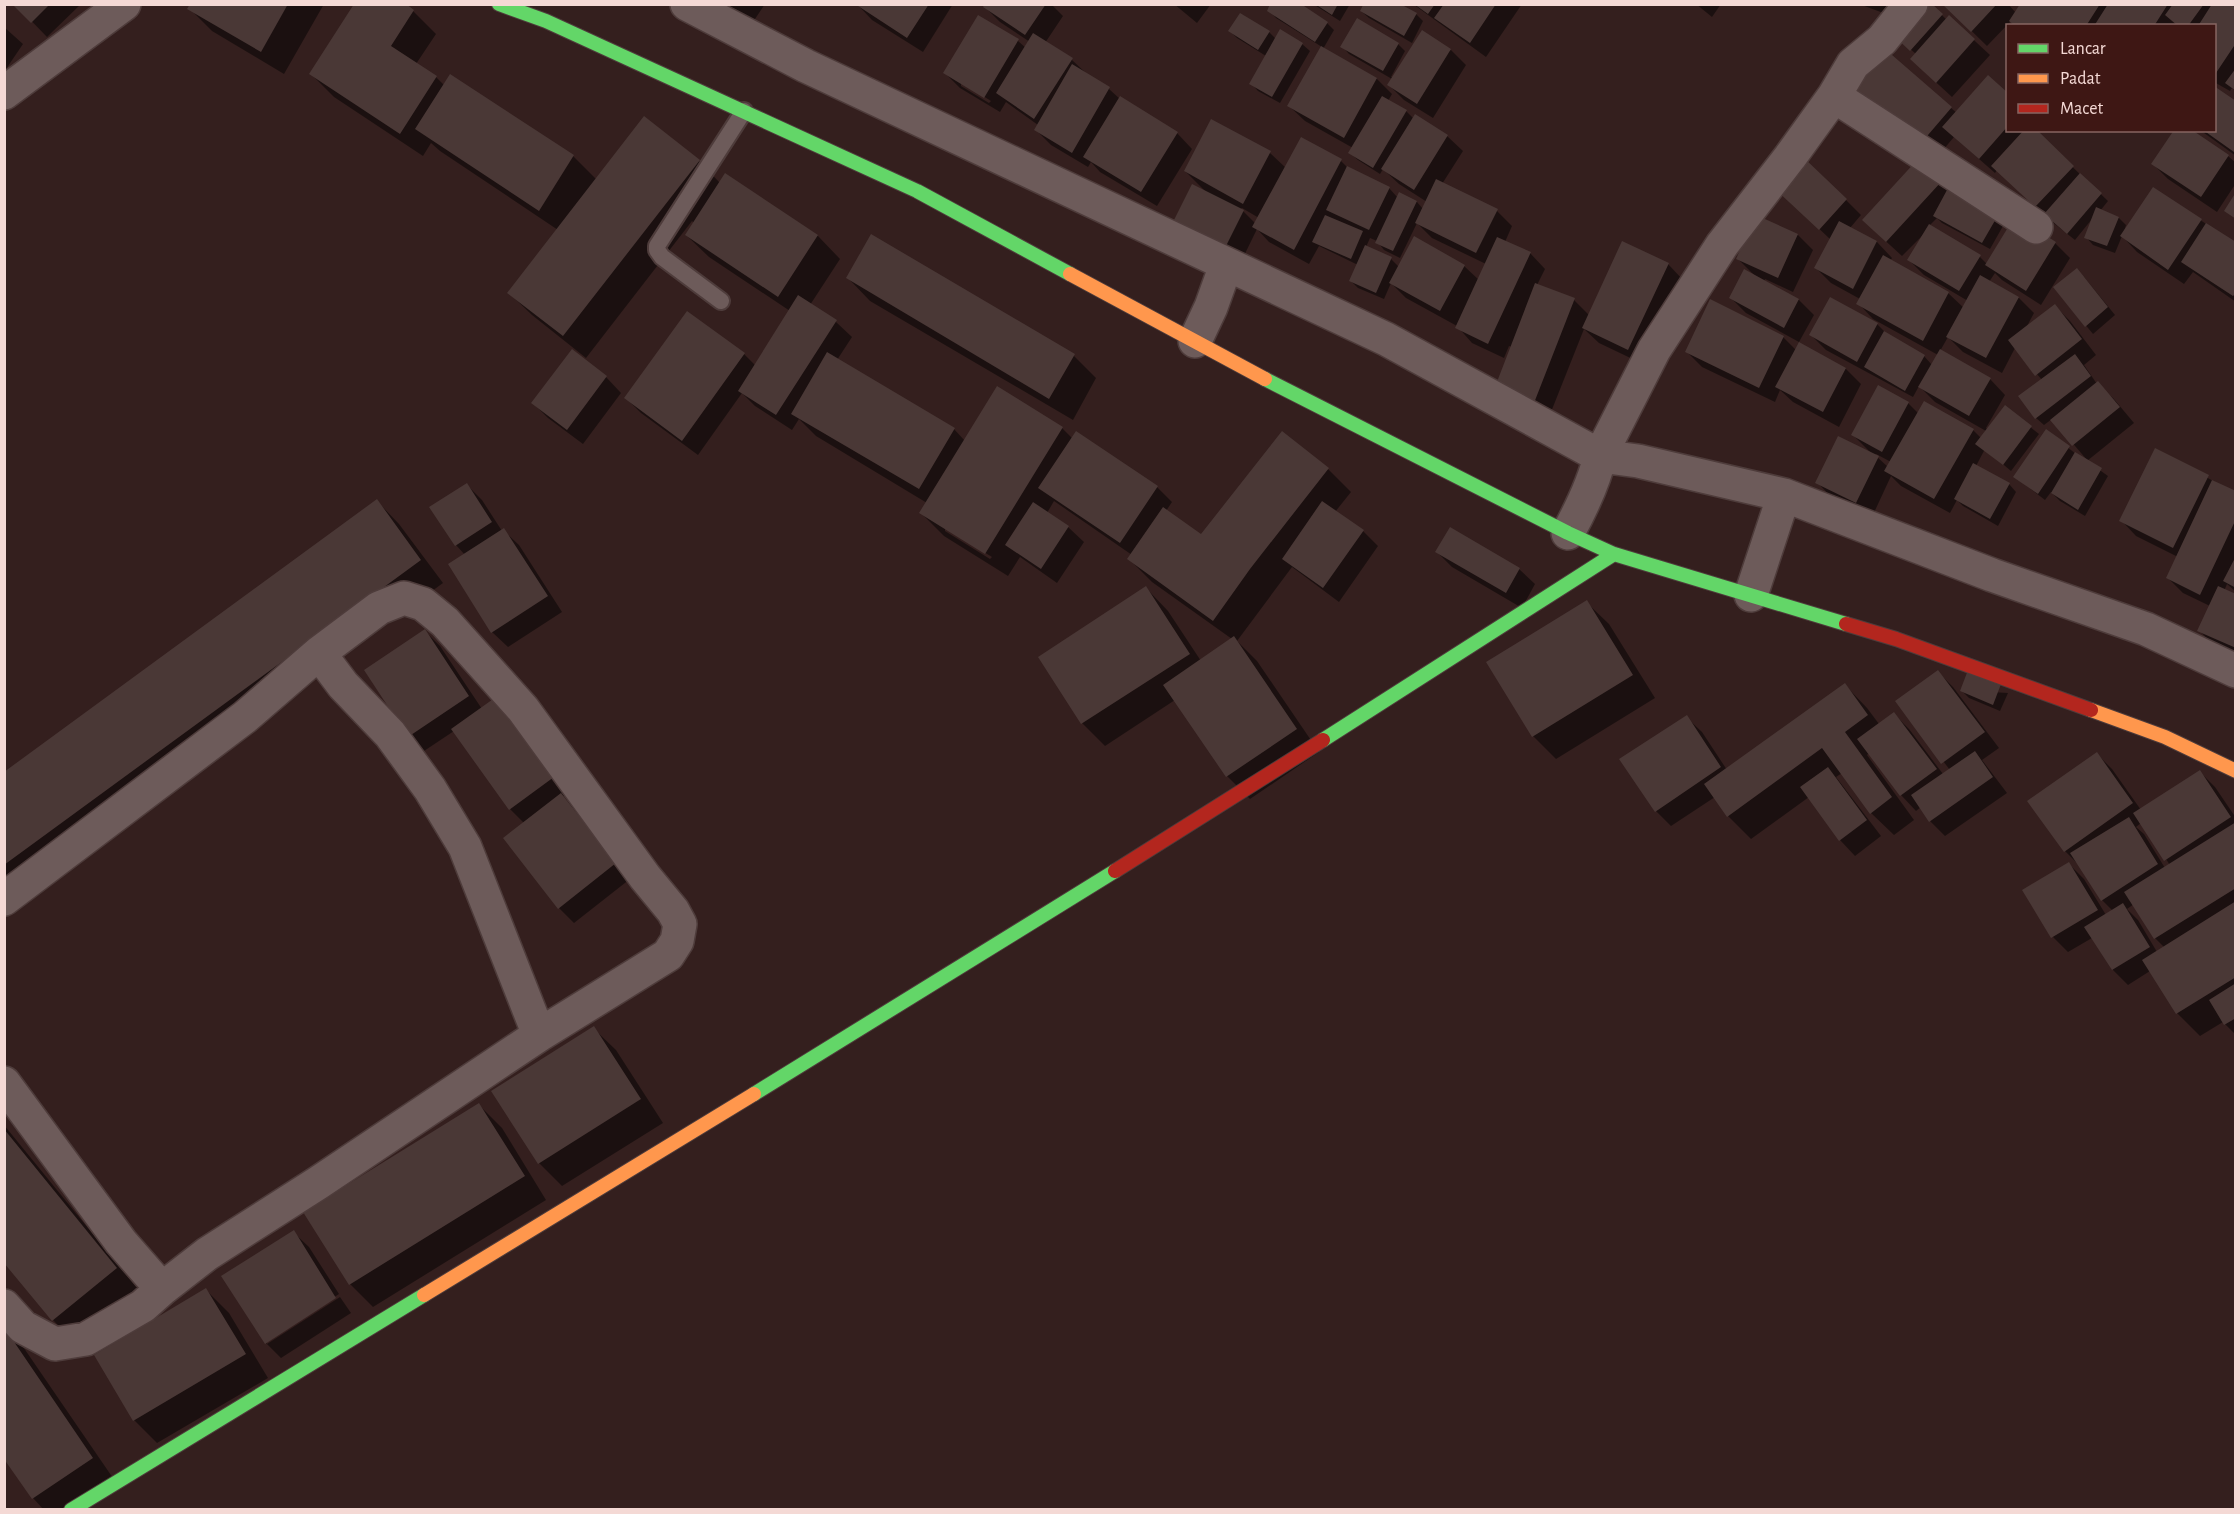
<svg xmlns="http://www.w3.org/2000/svg" width="2240" height="1514" font-family="'Alegreya Sans',sans-serif">
<style>
.shadow{fill:#0007;fill-rule:evenodd}
.building{fill:#4a3836}
.lines{fill:none;stroke-linecap:round;stroke-linejoin:round}
.lane-casing{stroke:#4e3c3b;stroke-width:20}
.street-casing{stroke:#4e3c3b;stroke-width:36}
.fast-casing{stroke:#4e3c3b;stroke-width:16}
.slow-casing{stroke:#4e3c3b;stroke-width:16}
.jam-casing{stroke:#4e3c3b;stroke-width:16}
.lane{stroke:#6d5b5a;stroke-width:16}
.street{stroke:#6d5b5a;stroke-width:33}
.fast{stroke:#63d668;stroke-width:14}
.slow{stroke:#ff974d;stroke-width:14}
.jam{stroke:#b3261e;stroke-width:14}
</style>
<rect width="100%" height="100%" fill="#341f1e"/>
<!-- shadow -->
<path class="shadow" d="M15 4H81L47 37Z
M192 4H324L284 74 212 31 189 8Z
M403 4 413 11 436 34 416 64 436 77 445 86 451 76 573 156 597 180 699 161 720 183 725 176 818 236 840 259 810 305 836 322 852 337 837 360 954 429 965 441 1062 428 1073 439 1157 487 1172 502 1166 511 1201 537 1328 469 1351 492 1335 512 1363 531 1378 546 1339 602 1292 567 1237 641 1257 661 1319 752 1250 799 1227 776 1175 700 1105 746 1082 723 1146 588 1168 611 1201 661 1232 639 1152 582 1129 559 1132 555 1054 501 1047 513 1068 527 1084 542 1057 583 1020 557 1008 576 944 536 921 513 927 503 816 436 799 419 792 430 755 406 742 393 698 455 641 413 626 398 744 354 755 365 790 311 709 257 686 235 694 223 692 221 586 358 532 315 509 293 558 230 440 151 431 143 423 156 334 97 311 74ZM945 528 992 557 990 559 945 531Z
M713 4H765L749 28Z
M857 4H953L923 52 872 20Z
M987 4H1051L1063 16 1045 43 1072 60 1088 75 1109 89 1120 99 1177 133 1192 149 1157 206 1100 172 1091 162 1088 167 1051 145 1035 129 1038 125 1006 102 1000 112 960 88 945 73 979 17 1018 41 1026 48 1030 42 1000 22 985 7ZM961 82 991 101 989 103 961 86Z
M1174 4H1211L1197 23Z
M1313 4H1350L1340 21Z
M1365 4H1399L1416 14 1423 21 1412 43 1369 18 1361 11Z
M1413 4H1522L1486 57Z
M1696 4H1721L1712 17Z
M1859 4H1930L1947 20 1949 17 1990 55 1952 97 1927 74 1916 54 1901 41 1905 21Z
M1944 4H2008L2016 13 2022 4H2228L2236 9V92L2232 88 2230 91 2214 82V26H2015L2011 21 1987 46Z
M1269 10 1327 23 1334 30 1323 49 1377 79 1392 94 1388 101 1406 111 1414 119 1447 136 1463 151 1442 184 1497 211 1512 226 1505 242 1530 253 1545 269 1537 285 1574 300 1589 315 1668 264 1683 280 1643 364 1599 343 1584 329 1549 417 1512 402V347L1509 346 1504 358 1472 343 1457 326 1406 298 1391 283 1384 299 1358 288 1351 281 1358 265 1319 246 1309 264 1269 242 1257 229 1239 266 1188 241 1206 192 1185 171 1270 153 1286 168 1302 139 1341 161 1349 169 1389 188 1398 198 1400 194 1417 202 1423 209 1427 202 1399 184 1383 169 1380 174 1358 160 1350 153 1353 148 1305 121 1289 106 1322 47 1276 18ZM1242 208 1259 218 1256 224 1241 209ZM1417 223 1432 238 1486 264 1479 280 1464 266 1399 267 1391 259 1366 247 1370 238 1377 241 1384 250 1400 258Z
M1241 15 1269 32 1276 39 1302 44 1310 51 1280 103 1258 91 1251 83 1266 56 1237 38 1230 31Z
M4 27 23 44 4 72Z
M1398 44 1405 51 1391 77 1393 78 1451 50 1466 65 1433 118 1404 100 1389 85 1392 79 1349 54 1342 46Z
M2008 95V130H2034L2108 201 2100 211 2119 218 2126 225 2124 232 2154 189 2236 244V302L2193 272 2184 284 2137 252 2122 236 2115 253 2093 245 2086 237 2092 219 2075 240 2051 221 1997 170 1995 173 1954 137 1932 163 1865 105 1951 108 1957 113Z
M2236 103V156L2200 130H2214Z
M2228 156 2236 163V183L2217 212 2168 179 2153 164Z
M1941 182 1954 195 1996 219 2003 226 1990 249 1942 223 1937 218 1929 226 1980 257 1987 264 2055 243 2070 258 2041 305 2002 280 1995 273 1989 282 2019 298 2034 313 2026 328 2055 306 2070 321 2096 355 2084 365 2097 384 2113 398 2134 423 2087 461 2108 476 2085 516 2060 501 2051 492 2045 500 2015 477 2047 431 2076 454 2087 460 2052 419 2044 425 2036 418 2042 380 2015 348 2002 373 1963 352 1948 337 1940 351 1990 379 2005 395 1986 428 1987 429 2005 407 2039 434 2011 471 1985 449 1976 466 2009 484 2016 492 1998 526 1963 506 1957 500 1950 513 1901 486 1891 476 1872 517 1832 498 1817 482 1872 454 1853 435 1908 403 1918 413 1973 430 1981 438 1986 431 1935 402 1919 386 1913 397 1826 350 1811 335 1877 324 1889 336 1924 356 1932 365 1938 355 1873 319 1858 303 1860 299 1831 283 1816 268 1831 240 1792 203 1846 200 1861 215 1850 228 1877 242 1892 258 1890 261 1948 293 1964 308 1968 301 1924 275 1909 260 1925 233 1902 256 1879 235ZM1876 454 1891 462 1888 467 1875 455Z
M1798 235 1813 250 1793 292 1765 279 1764 282 1799 300 1814 315 1799 342 1746 313 1731 298 1755 276 1738 259Z
M2084 277 2115 315 2093 334 2055 288Z
M848 278 1074 356 1096 378 1073 420 870 301Z
M1783 337 1796 350 1799 344 1846 369 1861 384 1839 427 1793 402 1780 390 1775 402 1702 367 1686 351Z
M606 377 621 393 583 444 548 418 533 403Z
M2155 450 2236 493V592L2227 584 2224 591 2236 596V655L2214 646 2199 630 2210 606 2183 593 2168 578 2178 557 2136 536 2121 520Z
M467 485 482 500 502 531 503 530 519 545 562 612 508 647 492 632 465 555 456 545Z
M377 501 399 524 443 583 4 904V773Z
M1437 552 1519 569 1535 584 1522 608 1452 567Z
M1586 602 1609 624 1655 698 1556 759 1533 736Z
M425 631 440 646 482 709 496 699 568 793 563 797 576 810 630 879 574 923 559 908 524 823 510 809 454 731 424 751 409 736Z
M1938 672 1953 687 1999 748 1982 760 2007 793 1945 836 1930 821 1921 807 1916 811 1901 795 1869 753 1867 755 1914 820 1894 835 1871 813 1842 773 1836 777 1881 836 1855 856 1840 840 1809 797 1751 839 1728 816 1715 797 1671 826 1656 811 1686 717 1702 732 1727 770 1845 685 1867 708 1879 724 1894 714 1909 729 1943 774 1950 770 1897 702Z
M1961 690 2008 693 2000 711 1969 698Z
M2097 754 2112 769 2141 810 2200 772 2215 787 2236 818V1035L2223 1022 2200 1036 2177 1013 2150 971 2128 985 2113 970 2092 938 2068 952 2053 937 2069 864 2084 879 2106 915 2113 911 2102 900 2080 866 2065 851ZM2141 823 2170 865 2165 868 2144 834 2136 827ZM2134 904 2155 938 2164 947 2157 952 2138 920 2127 909Z
M593 1028 616 1050 663 1123 562 1186 539 1163 493 1092Z
M479 1105 502 1128 546 1200 373 1307 350 1284Z
M4 1125 145 1298 82 1350 53 1320 4 1261Z
M293 1232 309 1247 339 1294 267 1341V1344L340 1297 351 1313 281 1358 266 1343Z
M206 1290 229 1313 268 1378 157 1443 134 1420 96 1356Z
M4 1319 115 1481 73 1510H44L33 1498Z"/>
<!-- building -->
<path class="building" d="M12 4H50L31 23Z
M190 4H288L261 52 187 9Z
M354 4H406L414 10 391 46 437 76 400 134 309 74Z
M855 4H929L907 38Z
M985 4H1046L1025 35 983 7Z
M1270 4H1301L1328 22 1315 42 1267 11Z
M1315 4H1338L1332 15Z
M1414 4H1435L1428 14Z
M1444 4H1496L1470 43 1434 18Z
M1917 4H1932L1943 14 1910 51 1892 34Z
M1942 4H1997L1971 32Z
M2020 4H2100L2086 26H2015L2009 21Z
M2108 4H2168L2154 26H2094Z
M2173 4H2204L2188 26H2178L2165 15Z
M2212 4H2231L2236 8V43L2214 76V26H2198Z
M1363 5H1402L1417 13 1404 36 1360 11Z
M1240 13 1270 31 1258 50 1228 31Z
M978 15 1019 39 984 98 943 73Z
M1949 15 1975 39 1936 83 1910 59Z
M1357 18 1399 43 1383 71 1340 47Z
M1280 29 1303 43 1272 97 1249 84Z
M1422 30 1451 49 1417 104 1387 85Z
M1033 33 1073 58 1034 119 996 93Z
M1321 46 1377 78 1344 138 1287 106Z
M1884 48 1952 107 1916 149 1848 90Z
M1072 64 1110 87 1072 153 1034 130Z
M2236 68V91L2225 83Z
M450 74 574 155 539 211 415 129Z
M1988 75 2008 93V126L1979 159 1942 127Z
M2214 86 2236 101V149L2234 152 2203 130H2214Z
M1120 96 1178 132 1141 192 1083 157Z
M1382 96 1407 110 1373 168 1348 153Z
M1415 114 1448 135 1414 190 1381 169Z
M644 116 700 160 563 336 507 293Z
M1211 119 1271 151 1243 204 1184 171Z
M2024 130H2037L2074 166 2035 207 1991 166Z
M2174 130H2192L2229 155 2201 197 2151 164Z
M1301 137 1342 159 1294 250 1252 227Z
M1803 157 1847 199 1819 230 1774 188Z
M1918 159 1942 181 1886 242 1862 220Z
M1347 166 1390 187 1369 230 1326 210Z
M725 173 818 235 778 297 685 235Z
M2080 173 2102 193 2067 234 2044 214Z
M1436 179 1498 209 1476 253 1415 223Z
M1192 184 1244 210 1223 252 1171 226Z
M2153 187 2202 219 2168 270 2120 236Z
M1947 190 1997 217 1982 243 1933 216Z
M1399 192 1417 201 1393 251 1375 243Z
M2236 192V219L2224 211Z
M2096 207 2119 217 2107 246 2084 238Z
M1325 215 1363 231 1351 259 1312 242Z
M1756 215 1798 234 1778 278 1736 259Z
M2015 216 2056 242 2026 291 1985 265Z
M1839 221 1877 241 1853 289 1814 268Z
M2206 223 2236 242V293L2233 296 2181 262Z
M1929 224 1981 255 1959 291 1907 260Z
M871 234 1075 354 1049 399 846 278Z
M1414 236 1465 265 1440 311 1389 283Z
M1497 237 1531 252 1488 344 1455 328Z
M1622 241 1669 263 1628 350 1582 328Z
M1365 245 1392 257 1376 293 1349 281Z
M1883 255 1949 292 1923 341 1856 304Z
M2077 268 2108 307 2085 327 2053 287Z
M1744 269 1799 299 1784 328 1729 298Z
M1980 275 2019 297 1986 358 1946 337Z
M1535 283 1575 298 1534 403 1495 387Z
M798 295 837 320 776 415 738 391Z
M1830 297 1878 323 1857 362 1809 335Z
M1710 299 1784 336 1759 388 1685 352Z
M2055 304 2082 339 2035 376 2008 340Z
M687 311 745 353 682 441 624 398Z
M1884 331 1925 355 1905 391 1864 367Z
M1799 342 1846 368 1823 412 1775 387Z
M572 349 607 376 567 430 531 403Z
M1940 349 1991 378 1969 416 1918 387Z
M827 352 955 428 919 489 791 414Z
M2075 354 2091 376 2035 419 2018 396Z
M2098 381 2120 407 2072 446 2050 420Z
M1878 385 1909 402 1882 452 1851 435Z
M997 386 1063 427 985 554 919 513Z
M1924 401 1974 429 1934 499 1884 471Z
M2005 405 2032 426 2003 465 1975 444Z
M2046 429 2070 446 2038 494 2013 477Z
M1076 431 1158 486 1120 543 1038 488Z
M1282 431 1329 468 1250 569 1213 621 1127 559 1163 507 1201 534Z
M1838 436 1879 456 1856 503 1815 483Z
M2155 448 2209 475 2173 548 2119 521Z
M2075 452 2102 468 2078 510 2051 493Z
M1973 463 2010 483 1990 519 1954 499Z
M2212 480 2236 491V519L2200 595 2166 578Z
M467 483 492 522 455 546 429 507Z
M377 499 421 560 4 865V772Z
M1322 501 1364 530 1323 588 1282 559Z
M1033 502 1069 526 1041 569 1005 545Z
M1450 527 1520 568 1506 593 1435 552Z
M504 528 548 596 491 633 448 564Z
M2236 556V588L2223 581Z
M1146 586 1190 654 1081 724 1038 657Z
M2218 586 2236 594V648L2197 631Z
M1587 600 1633 675 1532 737 1486 662Z
M425 629 469 696 408 737 364 670Z
M1234 636 1297 729 1226 777 1163 685Z
M1938 670 1985 732 1941 764 1895 701Z
M1968 670 2001 684 1993 705 1960 691Z
M1845 683 1868 715 1845 732 1892 797 1870 814 1822 748 1727 817 1704 784Z
M496 697 554 777 509 810 451 729Z
M1894 712 1937 769 1900 796 1857 739Z
M1687 715 1721 767 1655 812 1619 759Z
M1975 751 1993 777 1929 822 1911 795Z
M2097 752 2133 803 2064 852 2027 801Z
M1828 767 1867 820 1839 841 1800 787Z
M2200 770 2231 817 2164 861 2133 813Z
M561 793 616 863 558 909 503 838Z
M2129 817 2158 864 2101 901 2070 853Z
M2236 822V888L2154 939 2124 892Z
M2069 862 2098 910 2051 938 2022 890Z
M2236 901V977L2176 1014 2142 960Z
M2123 903 2150 947 2112 970 2084 927Z
M2236 983V1018L2224 1025 2209 1000Z
M594 1026 641 1099 538 1164 491 1091Z
M479 1103 525 1176 349 1285 303 1212Z
M4 1129 117 1268 52 1321 4 1263Z
M294 1230 336 1298 265 1344 221 1276Z
M206 1288 246 1354 133 1421 94 1355Z
M4 1327 93 1458 32 1499 4 1459Z"/>
<g class="lines">
<defs>
<path id="lane" d="M721 301 662 257 657 250V246L744 111"/>
<path id="street" d="M687 4 806 66 1386 339 1600 456 1638 461 1784 495 1992 575 2146 629 2236 671
M1911 4 1882 40 1853 64 1834 96 2036 227
M4 93 124 4
M1195 341 1211 307 1226 265
M1568 533C1581 509 1594 483 1600 456L1654 350 1722 245 1790 157 1834 96
M1751 595 1784 495
M4 899 245 717 319 653 343 685 390 734 430 789 465 847 539 1035
M4 1083 121 1242 162 1289 207 1254 318 1183 539 1035 668 955 677 941 680 924 673 911 645 877 523 709 445 622 423 604 404 598 379 608 319 653
M4 1306 23 1327 55 1344 86 1339 143 1306 162 1289"/>
<path id="fast" d="M499 4 546 21 917 191 1070 274
M1265 379 1568 533 1614 554 1846 624
M1323 740 1614 554
M754 1094 1115 871
M71 1510 424 1295"/>
<path id="slow" d="M1070 274 1265 379
M2091 710 2165 737 2236 771
M424 1295 754 1094"/>
<path id="jam" d="M1846 624 1896 639 2091 710
M1115 871 1323 740"/>
</defs>
<!-- lane casing -->
<use href="#lane" class="lane-casing"/>
<!-- street casing -->
<use href="#street" class="street-casing"/>
<!-- fast casing -->
<use href="#fast" class="fast-casing"/>
<!-- slow casing -->
<use href="#slow" class="slow-casing"/>
<!-- jam casing -->
<use href="#jam" class="jam-casing"/>
<!-- lane -->
<use href="#lane" class="lane"/>
<!-- street -->
<use href="#street" class="street"/>
<!-- fast -->
<use href="#fast" class="fast"/>
<!-- slow -->
<use href="#slow" class="slow"/>
<!-- jam -->
<use href="#jam" class="jam"/>
</g>
<!-- border -->
<rect width="2240" height="1514" fill="none" stroke="#f4d9d5" stroke-width="12"/>
<!-- legend -->
<rect x="2006" y="24" width="210" height="108" fill="#3e1714" stroke="#876561" stroke-width="1.5"/>
<rect x="2018" y="44" width="30" height="9" fill="#63d668" stroke="#876561" stroke-width="1.5"/>
<text x="2060" y="54" font-size="18" fill="#f4d9d5">Lancar</text>
<rect x="2018" y="74" width="30" height="9" fill="#ff974d" stroke="#876561" stroke-width="1.5"/>
<text x="2060" y="84" font-size="18" fill="#f4d9d5">Padat</text>
<rect x="2018" y="104" width="30" height="9" fill="#b3261e" stroke="#876561" stroke-width="1.5"/>
<text x="2060" y="114" font-size="18" fill="#f4d9d5">Macet</text>
</svg>
